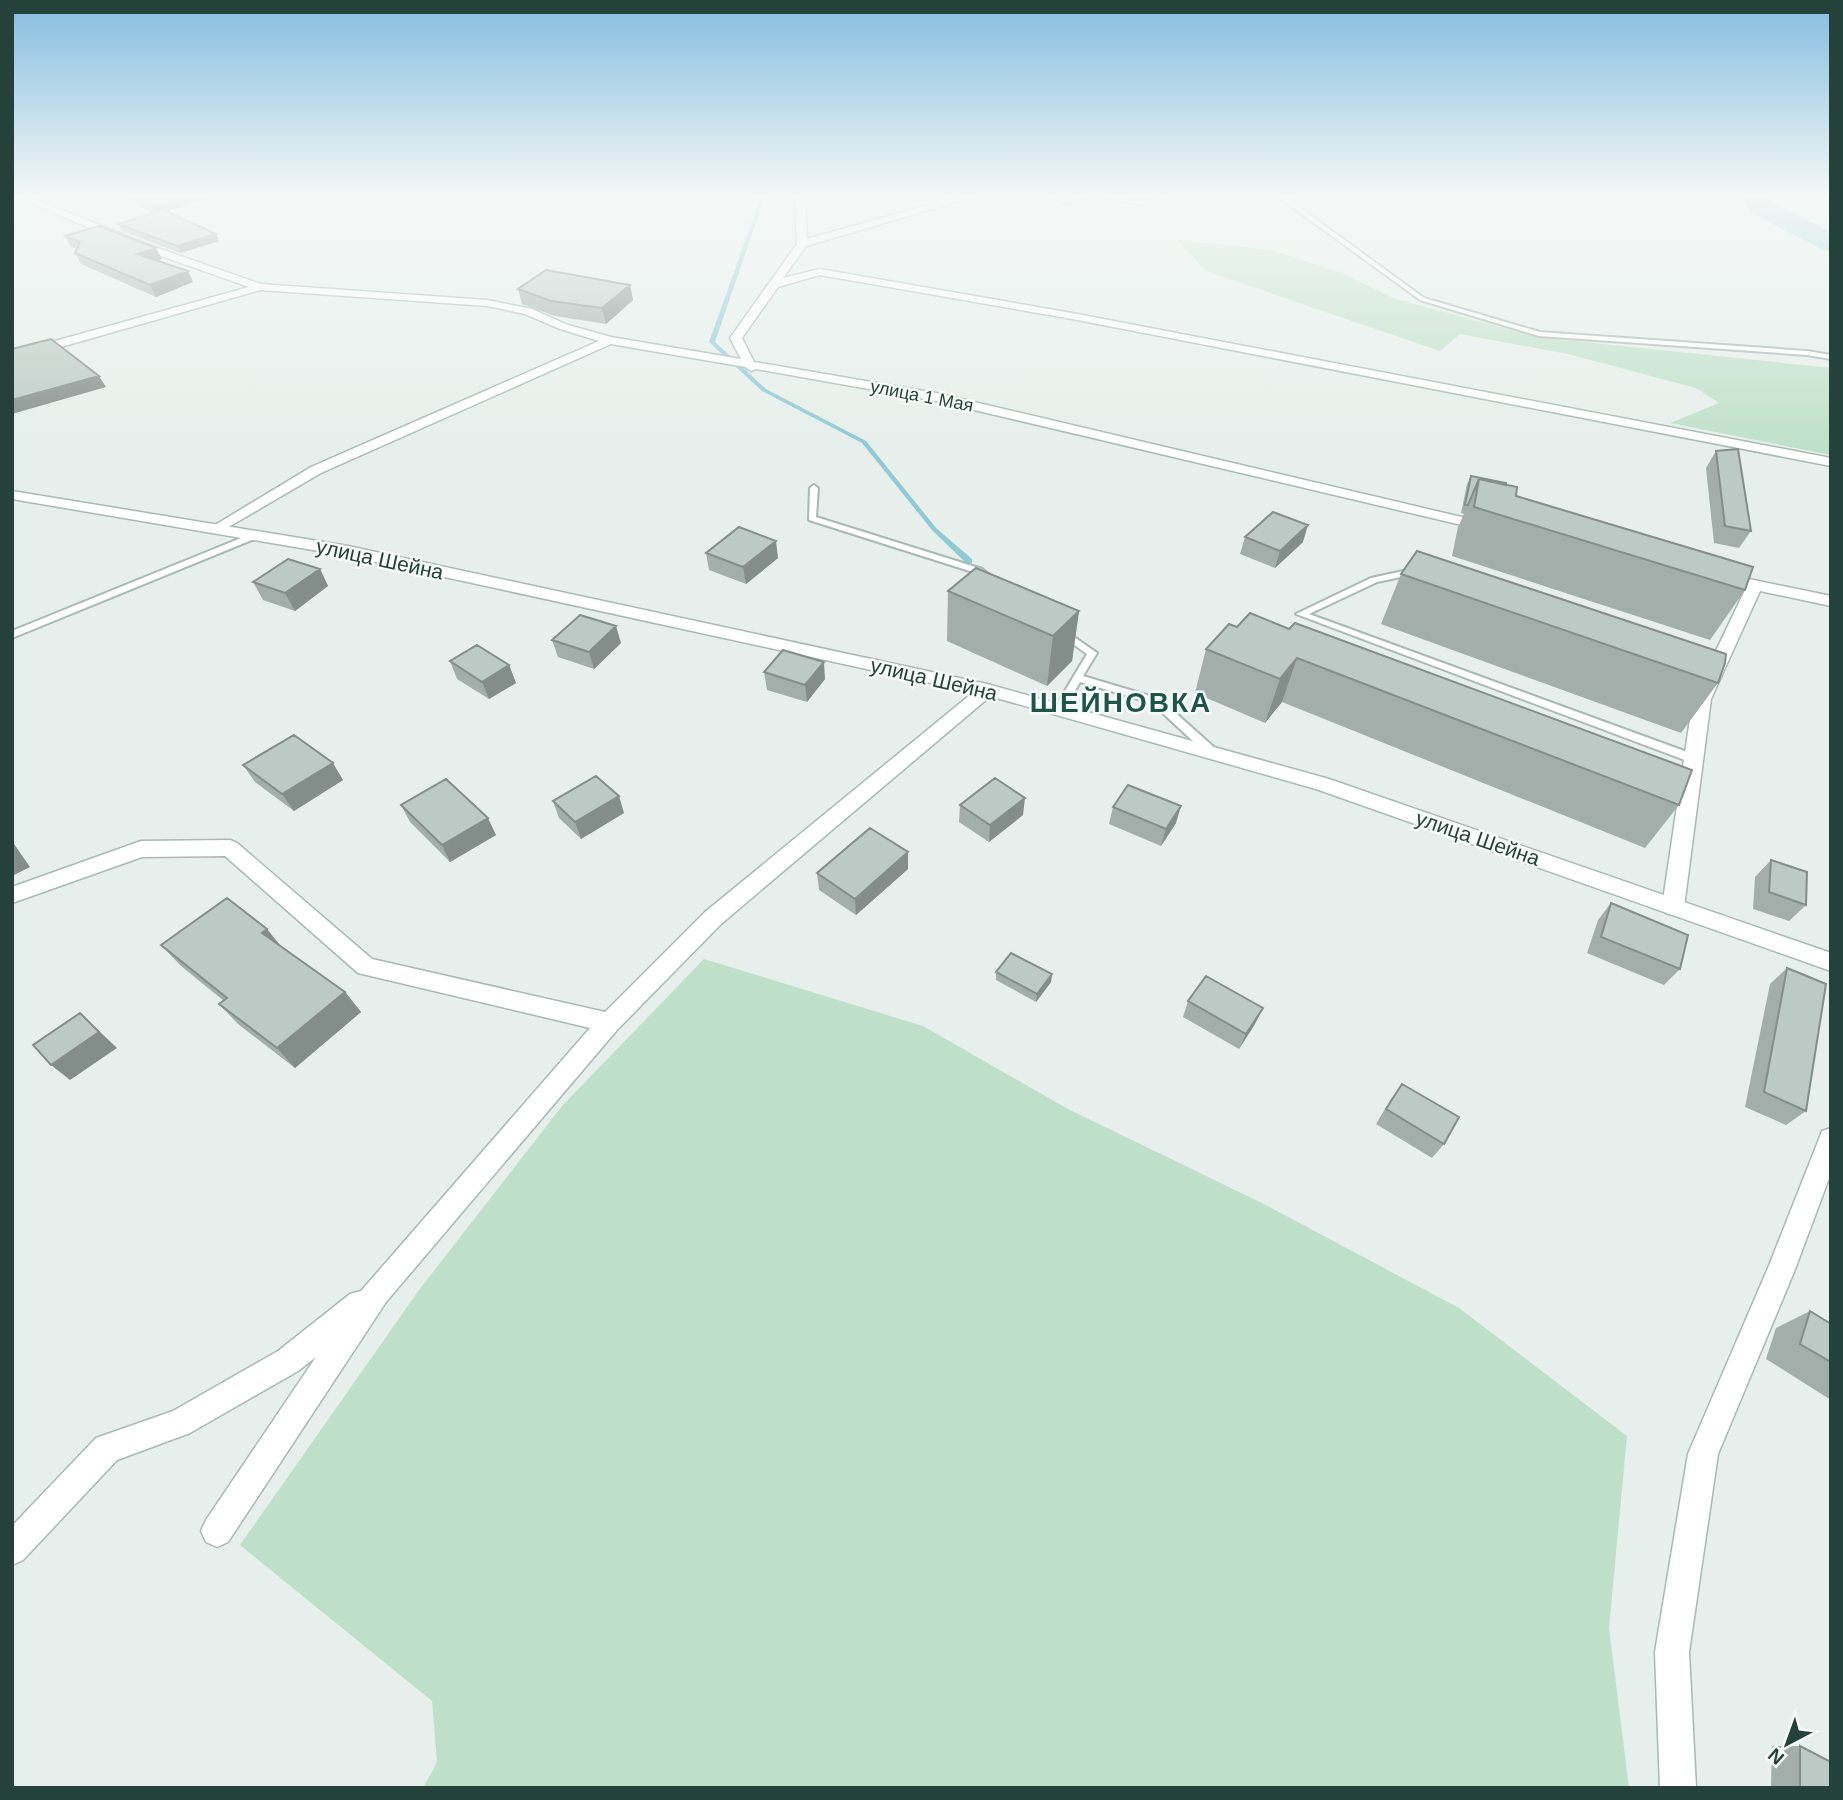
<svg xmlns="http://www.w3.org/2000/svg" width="1843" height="1800" font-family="Helvetica,sans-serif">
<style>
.green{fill:#bfe0c8}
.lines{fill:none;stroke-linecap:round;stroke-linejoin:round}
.stream{fill:#8ec9d4;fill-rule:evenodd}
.river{fill:#8ec9d4;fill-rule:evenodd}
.service-casing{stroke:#a8b8b2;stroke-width:4}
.minor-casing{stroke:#a8b8b2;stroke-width:3}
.tertiary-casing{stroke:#a8b8b2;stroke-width:3}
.service{fill:#fff;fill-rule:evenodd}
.minor{fill:#fff;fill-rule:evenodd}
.tertiary{fill:#fff;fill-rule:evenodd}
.wall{fill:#a1aea9}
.shaded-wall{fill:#838d89}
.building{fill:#bbcac4;stroke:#838d89;stroke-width:2}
.labels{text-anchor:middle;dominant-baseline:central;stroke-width:5;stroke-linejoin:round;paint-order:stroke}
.far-street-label{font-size:18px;fill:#24423a;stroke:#f7fbf9}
.street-label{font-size:21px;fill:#24423a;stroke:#f7fbf9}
.district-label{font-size:28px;font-weight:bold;letter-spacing:2px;fill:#1f5548;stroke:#f7fbf9}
</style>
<rect width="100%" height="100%" fill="#e6efeb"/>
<!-- green -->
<path class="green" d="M1177 240 1272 250 1342 273 1396 299 1537 337 1831 368V455L1670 423 1719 403 1696 388 1568 354 1460 334 1440 351 1206 271Z
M704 959 923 1026 1068 1109 1262 1203 1459 1308 1627 1436 1609 1628 1629 1788H423L437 1762 432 1701 240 1545 419 1290 562 1106Z"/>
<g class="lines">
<!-- stream -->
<path class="stream" d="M757 196H761L763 202 715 342 766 389 866 441 936 528 972 559V563H966L932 530 862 443 762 391 709 342 759 202Z"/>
<!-- river -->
<path class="river" d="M1740 196H1767L1770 201 1831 232V251L1821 249 1752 213Z"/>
<defs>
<path id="service" d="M1078 196H1088L1066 203 1063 201Z
M1101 196C1115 196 1128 202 1141 201 1150 201 1159 196 1169 196L1141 205Z
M1277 196H1284L1424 298 1540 332 1807 351 1831 355V359L1807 355 1539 336 1420 300Z
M814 485 818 488 816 517 982 569 992 577 987 580 976 573 809 520 810 488Z
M256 532 259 533V537L12 638V631Z
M1417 568 1422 571 1420 573 1377 582 1309 614 1698 756 1699 759 1698 762H1690L1296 614 1371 578Z
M1061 628 1097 653 1083 676 1160 699 1218 751 1219 754 1218 757H1210L1152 703 1080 682 1062 713H1054L1053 711 1087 654 1058 633 1056 631Z"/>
<path id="minor" d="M13 196H27L152 246 261 284 487 300 532 309 568 325 611 337 741 359 730 338 797 244 795 196H805L807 239 960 196H976L806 246 783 278 820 269 1072 313 1831 458V466L1072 319 820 275 778 287 742 338 754 362 936 393 1487 523 1494 527 1487 531 936 401 756 369 751 371 745 367 611 344 321 473 220 532 213 528 215 525 311 467 599 341 560 329 525 314 487 306 260 290 12 361V353L249 287 144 250Z
M1048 196H1062L1071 201 1066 204Z
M1720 573 1831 596V606L1760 591 1711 699 1684 907 1680 913 1673 915 1666 913 1662 907 1693 699 1746 588 1714 581 1712 578 1714 575Z
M987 684 996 690 993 694 721 924 617 1030 386 1302 228 1542 217 1547 206 1542 201 1531 206 1520 316 1357 298 1371 190 1433 117 1460 23 1560 12 1565V1526L96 1438 173 1411 278 1351 350 1294 361 1291 590 1028 358 973 225 856 142 857 12 903V887L141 841 230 840 237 843 372 959 605 1012 705 912 981 686Z
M1831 1128V1173L1794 1272 1718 1454 1689 1652 1696 1788H1660L1655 1652 1688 1454 1768 1268 1819 1139 1822 1131Z"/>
<path id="tertiary" d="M12 491 348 546 987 684 1329 779 1831 953V971L1316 789 986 695 348 556 12 499Z"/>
</defs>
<!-- service casing -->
<use href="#service" class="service-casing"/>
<!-- minor casing -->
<use href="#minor" class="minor-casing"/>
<!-- tertiary casing -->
<use href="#tertiary" class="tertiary-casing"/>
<!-- service -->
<use href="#service" class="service"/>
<!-- minor -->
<use href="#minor" class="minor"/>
<!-- tertiary -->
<use href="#tertiary" class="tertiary"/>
</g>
<!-- wall -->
<path class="wall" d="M119 196H214L166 211 216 234 219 241 180 253 122 231 118 224 154 213Z
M65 236 162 259 157 261 193 282 156 297 81 264 75 253 77 249 71 247Z
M630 285 633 300 606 324 555 316 522 304 518 289Z
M1716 451 1751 531 1739 548 1714 543 1706 468Z
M1471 476 1506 485 1516 496 1745 590 1710 640 1452 556 1458 527 1464 514 1461 513 1467 484Z
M1245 537 1303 542 1275 568 1240 554Z
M706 553 778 558 746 584 709 570Z
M320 569 328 586 295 611 263 600 253 582Z
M1401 574 1718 683 1681 733 1381 624Z
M948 591 1079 611 1072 661 1047 686 947 641Z
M1237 627 1289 629 1679 805 1645 848 1282 702 1265 723 1195 693 1206 649Z
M552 640 621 643 594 669 558 657Z
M450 661 509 665 516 683 489 699 457 679Z
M764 672 825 679 807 702 767 690Z
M243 765 343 780 294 811 255 782Z
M553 801 624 813 581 839 559 818Z
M401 805 496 835 450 862 410 822Z
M960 805 1023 815 989 842 959 822Z
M1113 807 1176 823 1161 846 1109 824Z
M908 852V869L856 915 819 890 817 873Z
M1771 860 1806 905 1789 921 1753 909 1755 877Z
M1611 903 1680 969 1664 985 1587 953 1598 920Z
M161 945 281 947 345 992 361 1012 295 1068 238 1024 219 1004 224 1001 181 966Z
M1787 968 1806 1111 1786 1125 1745 1107 1770 984Z
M996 972 1052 974 1051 982 1036 1002 996 980Z
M1188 1001 1255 1024 1239 1049 1183 1017Z
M1402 1084 1444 1144 1432 1158 1376 1124 1391 1099Z
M1810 1311 1831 1323V1400L1766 1359 1776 1328Z
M1772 1746H1800L1831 1788H1771Z"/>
<!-- shaded-wall -->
<path class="shaded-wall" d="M185 196H214L157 214 153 206Z
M216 234 219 241 180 253 177 246Z
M156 248 162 259 142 265 137 254Z
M188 271 193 282 156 297 150 285Z
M630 285 633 300 606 324 602 308Z
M99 376 106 387 12 414V400Z
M1308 525 1303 542 1275 568 1280 551Z
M776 541 778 558 746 584 743 567Z
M320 569 328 586 295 611 285 593Z
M1079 611 1072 661 1047 686 1053 636Z
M616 626 621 643 594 669 589 652Z
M1297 658 1282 702 1265 723 1280 679Z
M824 662 825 679 807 702 805 685Z
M509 665 516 683 489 699 482 682Z
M333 763 343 780 294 811 282 794Z
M619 796 624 813 581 839 575 822Z
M1025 798 1023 815 989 842 990 825Z
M1181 806 1176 823 1161 846 1166 829Z
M488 818 496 835 450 862 442 845Z
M12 841 30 867 12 876Z
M908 852V869L856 915 855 899Z
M267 929 284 950 262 933Z
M1052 974 1051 982 1036 1002 1037 994Z
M345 992 361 1012 295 1068 277 1048Z
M1263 1008 1255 1024 1239 1049 1246 1034Z
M80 1013 117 1048 70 1080 51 1065Z"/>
<!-- building -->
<path class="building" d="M132 196H185L153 206Z
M163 210 216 234 177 246 118 224Z
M99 226 156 248 137 254 188 271 150 285 75 253 80 242 65 236Z
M546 270 630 285 602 308 551 301 518 289Z
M51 339 99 376 12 400V349Z
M1738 449 1751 531 1725 526 1716 451Z
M1471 476 1506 483V485L1479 479 1468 505H1465Z
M1479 479 1517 487 1516 496 1753 567 1745 590 1474 507Z
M1273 512 1308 525 1280 551 1245 537Z
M739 527 776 541 743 567 706 553Z
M1417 551 1726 654 1725 663 1718 683 1401 574Z
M288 559 320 569 285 593 253 582Z
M976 568 1079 611 1053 636 948 591Z
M1250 613 1289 629 1295 623 1692 770 1679 805 1297 658 1280 679 1206 649 1229 624 1237 627Z
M580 615 616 626 589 652 552 640Z
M477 645 509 665 482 682 450 661Z
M783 650 824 662 805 685 764 672Z
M294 735 333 763 282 794 243 765Z
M596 776 619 796 575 822 553 801Z
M995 778 1025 798 990 825 960 805Z
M446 779 488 818 442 845 401 805Z
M1128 785 1181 806 1166 829 1113 807Z
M870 828 908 852 855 899 817 873Z
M1771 860 1807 872 1806 905 1769 892Z
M227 898 267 929 262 933 345 992 277 1048 219 1004 227 998 161 945Z
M1611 903 1688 935 1680 969 1601 937Z
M1011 953 1052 974 1037 994 996 972Z
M1787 968 1826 984 1806 1111 1764 1092Z
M1206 976 1263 1008 1246 1034 1188 1001Z
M80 1013 99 1032 51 1065 33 1045Z
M1402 1084 1459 1117 1444 1144 1386 1109Z
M1810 1311 1831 1324V1362L1800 1344Z
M1800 1746 1831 1762V1788H1800Z"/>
<!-- sky -->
<linearGradient id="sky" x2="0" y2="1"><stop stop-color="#84bce0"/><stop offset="0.44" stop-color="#f4f8f6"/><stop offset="1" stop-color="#f4f8f6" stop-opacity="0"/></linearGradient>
<rect width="1843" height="448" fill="url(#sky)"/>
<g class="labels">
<!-- far-street labels -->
<g class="far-street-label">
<text transform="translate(922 396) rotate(11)">улица 1 Мая</text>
</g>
<!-- street labels -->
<g class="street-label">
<text transform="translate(380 559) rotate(12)">улица Шейна</text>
<text transform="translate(934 679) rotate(13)">улица Шейна</text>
<text transform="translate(1478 838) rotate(19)">улица Шейна</text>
</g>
<!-- district labels -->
<g class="district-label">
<text x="1121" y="702">ШЕЙНОВКА</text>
</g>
</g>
<!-- border -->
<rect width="1843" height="1800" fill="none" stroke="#24423a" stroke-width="28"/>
<!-- north arrow -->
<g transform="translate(1787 1744) rotate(221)" stroke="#f7fbf9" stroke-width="5" paint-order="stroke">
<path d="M0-5L12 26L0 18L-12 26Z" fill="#24423a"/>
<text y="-10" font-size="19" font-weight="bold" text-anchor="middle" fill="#24423a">N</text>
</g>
</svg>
